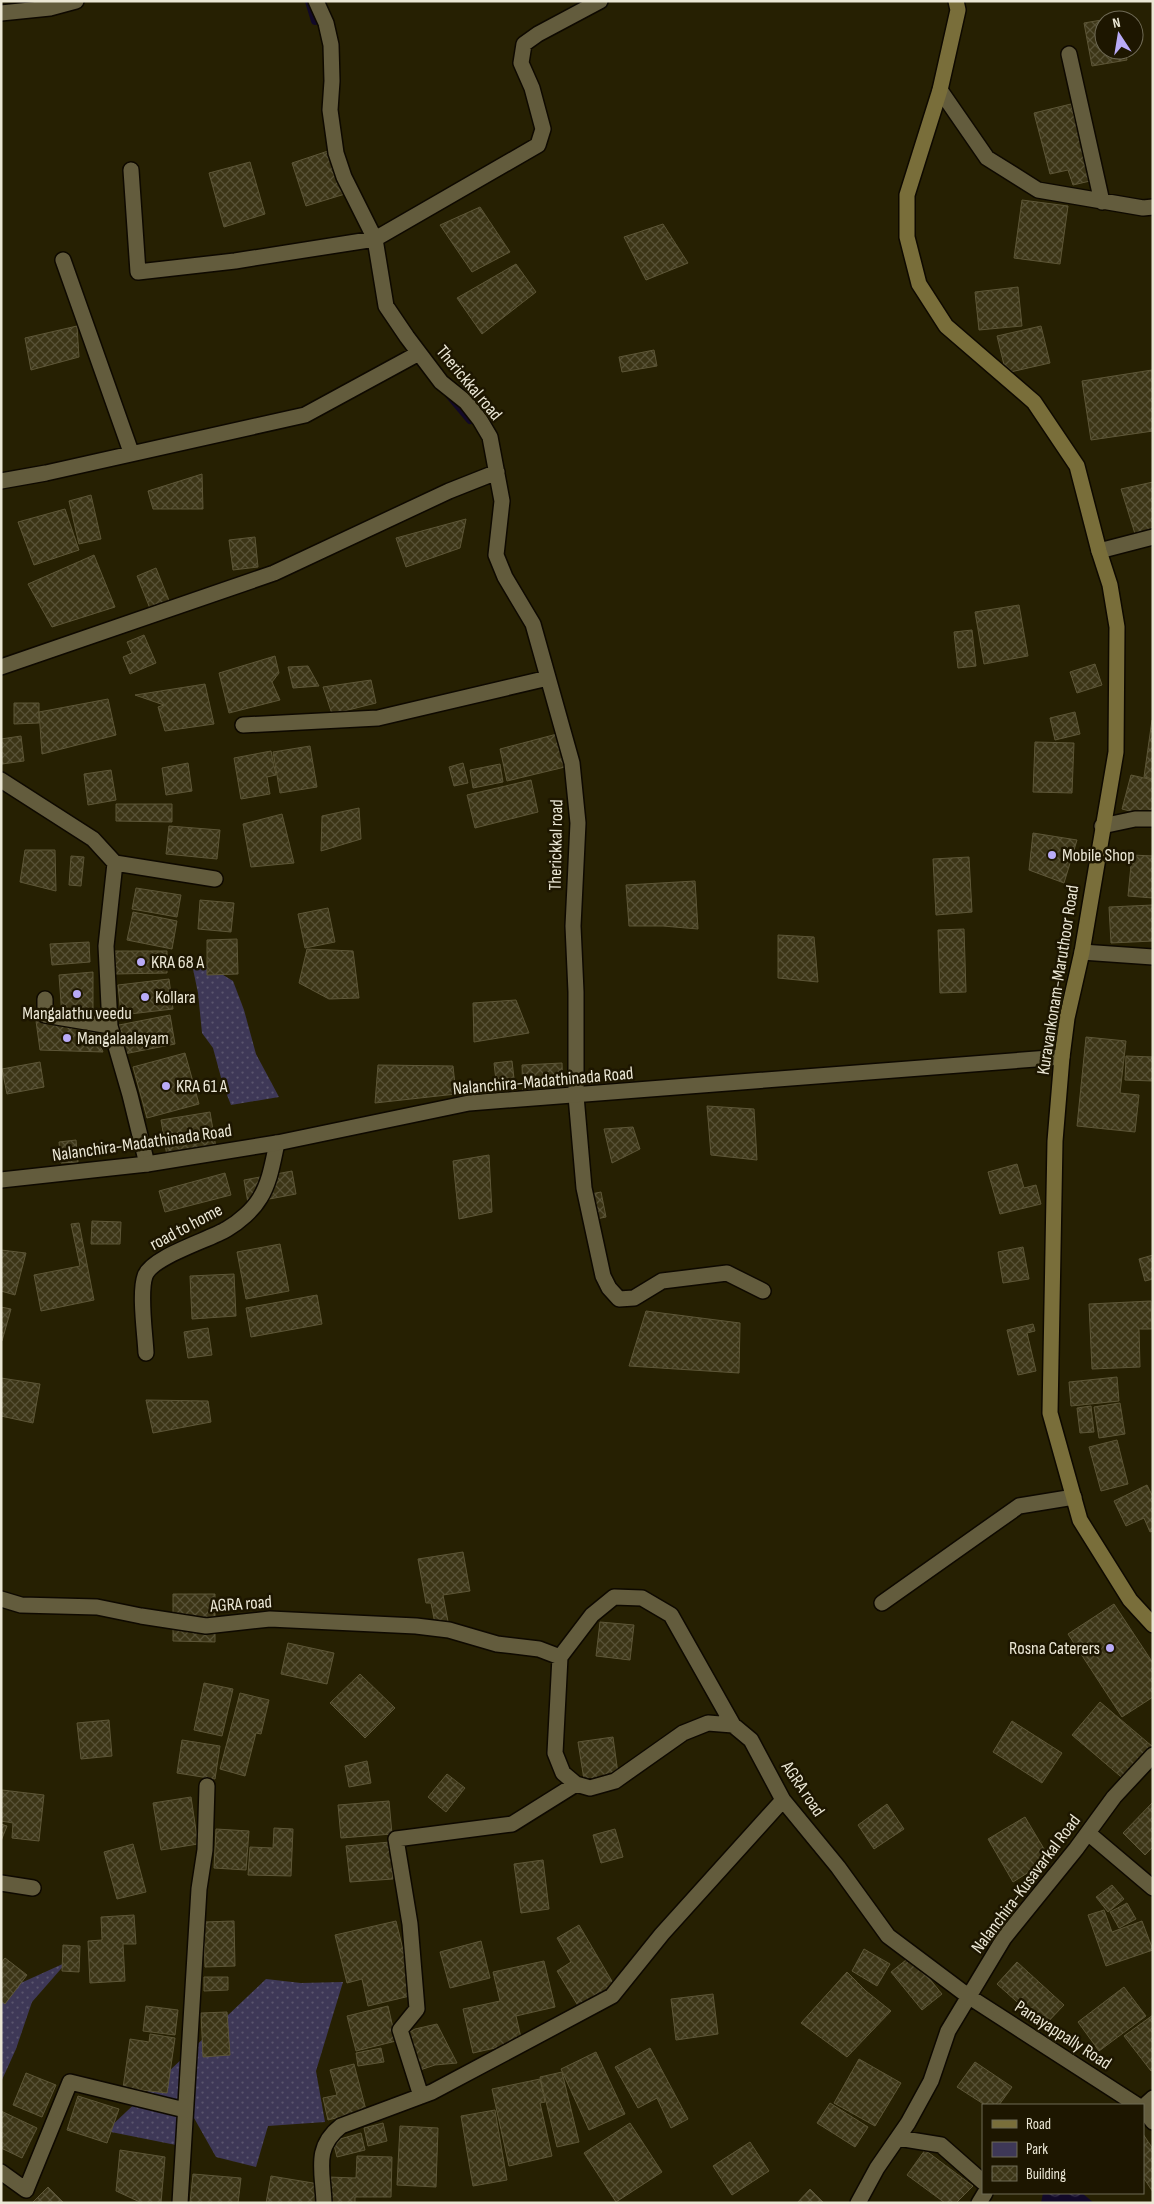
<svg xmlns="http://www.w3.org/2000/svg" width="1154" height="2204" font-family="'Sofia Sans Condensed',sans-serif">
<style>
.green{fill:url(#green-dots)}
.water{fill:url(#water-waves)}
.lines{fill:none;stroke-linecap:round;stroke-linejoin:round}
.stream{stroke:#120928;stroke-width:8}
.building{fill:url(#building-cross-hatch);stroke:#5d5637}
.minor-casing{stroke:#0e0900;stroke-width:18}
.tertiary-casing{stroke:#0e0900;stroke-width:18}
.secondary-casing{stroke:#0e0900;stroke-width:18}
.minor{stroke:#635c3d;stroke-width:15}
.tertiary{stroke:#635c3d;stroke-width:15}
.secondary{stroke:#796e3a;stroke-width:15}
.poi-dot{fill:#b9abf7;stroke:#1d1600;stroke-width:2}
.labels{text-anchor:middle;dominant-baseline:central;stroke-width:5;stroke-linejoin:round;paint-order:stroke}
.street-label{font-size:18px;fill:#ebe7d5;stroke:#1d1600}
.poi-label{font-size:18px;fill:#ebe7d5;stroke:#1d1600;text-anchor:start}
</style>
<defs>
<pattern id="green-dots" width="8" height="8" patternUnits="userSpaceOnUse" patternTransform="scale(1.25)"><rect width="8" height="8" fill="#3e3857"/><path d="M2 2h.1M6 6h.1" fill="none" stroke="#5a556e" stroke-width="1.8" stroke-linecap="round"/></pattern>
<pattern id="water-waves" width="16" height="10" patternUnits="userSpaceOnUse" patternTransform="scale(1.25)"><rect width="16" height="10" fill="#120928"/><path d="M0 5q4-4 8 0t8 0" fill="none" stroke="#352d46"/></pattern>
<pattern id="building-cross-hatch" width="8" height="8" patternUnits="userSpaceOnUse" patternTransform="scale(1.25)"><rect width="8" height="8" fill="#3c3516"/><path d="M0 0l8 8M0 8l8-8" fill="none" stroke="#585237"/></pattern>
</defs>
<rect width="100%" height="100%" fill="#262002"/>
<!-- green -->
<path class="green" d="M207 965 233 981 244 1010 256 1054 279 1097 231 1105 223 1085 213 1048 202 1033 198 993 193 969Z
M67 1962 32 2002 16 2049 1 2082V1992Z
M266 1979 301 1983 343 1982 316 2071 325 2122 268 2126 256 2167 216 2157 194 2118 176 2145 106 2131Z"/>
<!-- water -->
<path class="water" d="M1043 2193H1082L1094 2203H1041Z"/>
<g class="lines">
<!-- stream -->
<path class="stream" d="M309 1 315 21
M449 395 470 420"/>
</g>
<!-- building -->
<path class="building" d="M1119 17 1120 20H1104V50H1125L1127 60 1092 66 1084 23Z
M1071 104 1090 181 1073 185 1068 170 1050 174 1034 113Z
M331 150 345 194 306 206 292 163Z
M250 162 265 214 224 227 209 173Z
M1022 200 1068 206 1060 264 1014 258Z
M480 207 510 252 472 272 440 225Z
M663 224 688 263 646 280 624 237Z
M516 264 536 292 482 334 457 298Z
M1018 287 1022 326 979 330 975 292Z
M77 326 79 357 31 370 25 338Z
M1041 326 1050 363 1006 373 997 336Z
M654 350 657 366 622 372 619 357Z
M1152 370 1153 431 1091 440 1082 381Z
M202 474 203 509H153L148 491Z
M1153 482V533L1136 537 1121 489Z
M91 495 101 539 79 544 69 501Z
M65 509 79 550 34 565 18 522Z
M466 519 460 548 406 567 396 538Z
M255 537 258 567 233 570 229 540Z
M94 555 115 607 52 627 28 584Z
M156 568 170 603 151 611 137 576Z
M1019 605 1028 656 984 664 975 612Z
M972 630 976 666 958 668 954 632Z
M144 635 156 663 130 674 123 657 132 653 127 642Z
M275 656 279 673 272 682 280 700 229 713 219 673Z
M1095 664 1102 685 1077 693 1070 672Z
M308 666 319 686 293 688 288 667Z
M371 680 376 703 332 714 323 687Z
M205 684 214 724 165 731 158 707 164 705 135 695Z
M108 699 116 735 42 754 39 712Z
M14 703H39V723L14 724Z
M1075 712 1080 734 1055 740 1050 718Z
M1152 720H1153V779L1144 777Z
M557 734 565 767 507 781 500 749Z
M21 736 24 761 2 764 1 739Z
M1035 742 1074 743 1072 793 1033 792Z
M310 746 317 787 280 793 273 752Z
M271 751 276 775 267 777 270 794 241 799 234 758Z
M188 763 192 791 166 795 162 768Z
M463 763 468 783 454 786 449 767Z
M500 764 503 782 473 788 470 770Z
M111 770 116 800 88 805 84 774Z
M1131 775 1153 780V817L1122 809Z
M531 780 538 812 475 828 467 795Z
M116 804H172V822L116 821Z
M359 808 361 839 321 851 322 816Z
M282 814 294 863 251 867 243 824Z
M169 826 220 830 217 859 166 854Z
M1033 833 1077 840 1064 883 1029 870Z
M25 850H55L56 891 20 882Z
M1132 855 1153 856V898L1128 896Z
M71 856 84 857 81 886 69 885Z
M969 857 972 912 936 915 933 859Z
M695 881 698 929 663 926H629L626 885Z
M136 888 181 895 177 917 132 909Z
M200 900 234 903 231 932 198 929Z
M1153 905V941L1111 943 1109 907Z
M328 908 335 942 305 948 298 914Z
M133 912 177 921 172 949 127 940Z
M964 929 966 992 940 993 938 930Z
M778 935 814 937 818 982 778 978Z
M237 939 238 974 207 975V940Z
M89 942 90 962 52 965 50 944Z
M307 949 353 951 359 998 329 999 299 983Z
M115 951H167V973L115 974Z
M93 972V1014L62 1016 59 975Z
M169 979 173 1009 121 1015 118 985Z
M516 1000 529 1033 474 1042 473 1003Z
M170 1015 175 1044 124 1054 119 1025Z
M36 1021 91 1025 103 1052 40 1050Z
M1086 1037 1126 1041 1120 1093 1139 1095 1135 1132 1077 1126Z
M185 1053 199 1104 147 1118 133 1067Z
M1126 1056 1153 1057V1081L1125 1080Z
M512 1061 516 1096 498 1098 494 1063Z
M40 1062 44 1087 7 1094 2 1069Z
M562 1063 563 1095 523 1096 522 1065Z
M378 1065 453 1066 456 1094 375 1103Z
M707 1106 754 1109 757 1160 711 1155Z
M210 1112 216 1148 167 1156 161 1120Z
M633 1127 640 1149 612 1163 604 1129Z
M76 1140 78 1162 61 1163 59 1142Z
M489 1155 492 1212 459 1219 453 1161Z
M1017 1164 1024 1188 1036 1185 1041 1204 1000 1214 988 1172Z
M292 1171 296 1194 248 1203 244 1180Z
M225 1173 231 1195 165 1212 159 1191Z
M601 1192 606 1217 591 1220 586 1195Z
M92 1221 121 1222 120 1244H91Z
M79 1223 94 1300 41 1311 34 1275 80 1266 71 1224Z
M280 1244 289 1291 246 1299 237 1252Z
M1023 1247 1029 1279 1003 1283 998 1252Z
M1 1250 26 1253 15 1295 1 1291Z
M1153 1255V1279L1145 1281 1139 1259Z
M234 1274 236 1316 192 1319 190 1276Z
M317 1295 322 1324 251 1337 246 1308Z
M1151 1301 1152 1329H1139L1140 1367 1092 1369 1089 1304Z
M1 1307 11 1309 2 1341H1Z
M646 1311 740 1323 739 1373 629 1366Z
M1033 1324 1035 1331 1027 1333 1036 1371 1018 1375 1007 1330Z
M208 1328 212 1355 188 1358 184 1332Z
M1117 1377 1119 1401 1071 1406 1069 1382Z
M1 1378 40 1384 33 1423 1 1416Z
M146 1400 208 1401 211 1422 153 1433Z
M1120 1403 1125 1434 1099 1438 1094 1407Z
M1091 1406 1094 1432 1080 1433 1077 1408Z
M1117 1440 1128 1484 1101 1491 1089 1447Z
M1147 1485 1153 1497V1531L1150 1532 1144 1518 1126 1526 1114 1501Z
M463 1552 470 1591 443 1595 450 1632 437 1634 431 1603H426L418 1559Z
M173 1594H215V1642L173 1641Z
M1114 1604 1153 1663V1697L1122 1717 1068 1634Z
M600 1622 634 1625 630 1660 596 1656Z
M288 1643 334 1653 327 1684 281 1674Z
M360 1674 395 1708 365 1738 330 1703Z
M204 1683 233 1689 222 1736 194 1730Z
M240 1693 269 1700 261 1734 256 1733 245 1776 220 1769Z
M1100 1702 1153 1747V1751L1126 1781 1072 1735Z
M109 1720 112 1756 81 1759 77 1723Z
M1012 1721 1062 1753 1042 1783 993 1752Z
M613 1737 619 1781 585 1786 578 1742Z
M182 1740 220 1746 215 1779 177 1773Z
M367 1761 371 1783 349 1787 345 1766Z
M447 1774 465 1788 446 1812 428 1797Z
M2 1790 44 1795 39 1841 12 1838 13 1823 1 1821Z
M191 1797 198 1844 161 1850 153 1803Z
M389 1801 392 1834 341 1838 338 1805Z
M1153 1802V1847L1145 1855 1123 1833Z
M887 1804 904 1829 874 1849 858 1825Z
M1025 1817 1050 1859 1013 1882 988 1839Z
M1 1824 7 1826 1 1841Z
M274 1828 293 1829 291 1876 248 1875 250 1847 273 1848Z
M216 1829 249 1831 246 1870 214 1868Z
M615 1829 623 1857 601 1863 593 1835Z
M390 1842 393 1879 350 1882 346 1846Z
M133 1844 146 1892 117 1899 104 1852Z
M543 1860 549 1909 521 1913 514 1864Z
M1112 1885 1124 1899 1108 1912 1096 1897Z
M1127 1903 1136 1919 1119 1928 1110 1912Z
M1104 1910 1112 1932 1142 1921 1153 1950 1106 1966 1088 1915Z
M134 1915 136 1944H123L125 1981 90 1983 88 1941 102 1940 101 1917Z
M234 1921 235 1966 205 1967 204 1922Z
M396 1921 414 1995 368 2006 362 1979 347 1983 335 1935Z
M579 1925 616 1988 580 2009 557 1971 571 1962 557 1938Z
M481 1941 490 1978 450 1988 440 1952Z
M63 1945 80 1946 79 1972 62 1971Z
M864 1949 890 1964 877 1986 852 1971Z
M911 1956 942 1994 922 2010 891 1972Z
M5 1958 27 1975 5 2004 1 2001V1963Z
M544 1961 555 2007 516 2016 522 2042 473 2053 463 2009 500 2001 493 1972Z
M1017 1962 1064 2005 1044 2026 997 1984Z
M847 1972 866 1991 891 2011 847 2057 801 2023Z
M204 1977H228V1990L204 1991Z
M1124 1987 1146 2016 1099 2051 1078 2022Z
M713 1994 718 2034 676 2040 671 1999Z
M146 2006 178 2010 175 2035 143 2031Z
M388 2006 396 2041 356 2051 347 2016Z
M227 2012 230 2055 203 2057 201 2013Z
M1153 2015V2070L1151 2071 1124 2036Z
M437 2024 457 2063 435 2065 417 2071 404 2035 415 2029Z
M150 2034 175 2038 167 2093 123 2088 130 2039 149 2042Z
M381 2048 384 2062 358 2066 356 2053Z
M650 2048 688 2119 671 2128 657 2098 638 2108 615 2067Z
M596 2052 625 2114 589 2130 561 2069Z
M859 2059 901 2083 875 2126 834 2103Z
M975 2062 1012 2087 999 2105H985L957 2087Z
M354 2064 366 2110 328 2120 323 2098 337 2095 330 2070Z
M562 2072 579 2142 557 2147 540 2077Z
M26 2073 56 2085 42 2117 13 2105Z
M540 2079 545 2102 540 2103 552 2156 509 2166 492 2089Z
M78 2096 119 2109 107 2143 67 2130Z
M830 2103 868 2127 855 2147 817 2123Z
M495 2110 507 2180 473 2186 461 2116Z
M1 2111 37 2128 22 2158 1 2148Z
M383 2123 387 2141 368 2146 364 2128Z
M630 2123 662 2172 616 2202 584 2153Z
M400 2126 438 2128 436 2187 397 2185Z
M361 2133 365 2150 337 2157 333 2141Z
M1143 2134 1153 2149V2192L1143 2177Z
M750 2142 769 2171 732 2195 713 2166Z
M120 2150 165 2157 161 2203H142L116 2191Z
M925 2150 973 2186 956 2203H945L907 2175Z
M357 2156 392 2157 391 2197H355V2203H327L328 2177 356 2178Z
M193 2174 241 2178 238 2203H190Z
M271 2176 319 2184 316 2203H266Z
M48 2187 64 2203H32Z
M810 2189 824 2203H797Z"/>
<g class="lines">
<defs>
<path id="minor" d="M316 1 326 23 331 45 332 81 330 110 336 153 344 177 375 239 386 306 407 337 441 382 466 402 480 420 490 437 502 501 496 555 505 577 533 624 572 763 578 823 573 926 576 992V1096L584 1188 603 1276 609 1288 619 1299 634 1298 662 1281 727 1273 763 1291
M1 13 50 8 76 1
M1069 54 1102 202
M940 90 987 158 1038 190 1143 208 1153 207
M131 170 138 272 235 261 375 239 538 145 543 129 532 88 521 63 524 44 538 34 600 1
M63 260 131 452
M1 481 46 473 305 415 419 353
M1099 551 1153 537
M1 667 274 573 449 491 497 472
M243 725 378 718 548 678
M1 780 93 839 115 863 106 946 110 1026 130 1095 147 1164
M1102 826 1135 819H1153
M115 863 215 879
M1082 952 1153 957
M45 999V1015L110 1026
M146 1353C145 1333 139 1293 145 1276 151 1257 209 1240 227 1229 239 1222 253 1210 260 1198 270 1182 273 1161 277 1143
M1 1599 21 1605 97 1607 141 1616 206 1626 270 1619 416 1626 449 1630 497 1644 539 1649 560 1657
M882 1603 1019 1506 1074 1497
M733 1725 671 1615 642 1598 614 1597 592 1615 560 1657 555 1753 563 1773 576 1784 590 1788 615 1781 683 1733 708 1723 733 1725 751 1740 783 1800 838 1867 888 1936 968 1996 1137 2105
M1088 1833 1153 1888
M1 1883 33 1888
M421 2096 400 2030 417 2009 410 1924 396 1839 512 1824 576 1784
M1143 2107 1153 2098
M1143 2109 1153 2122
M898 2138 941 2145 983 2182
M1 2172 26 2190 70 2082 185 2110
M180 2203 199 1889 205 1850 207 1786
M324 2203C323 2171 313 2148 341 2126L432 2092 612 1996 662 1934 783 1800
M858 2203 877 2168 908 2123 931 2081 948 2031 1004 1938 1076 1849 1114 1797 1153 1755
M979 2203 985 2193"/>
<path id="tertiary" d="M1 1180 147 1164 277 1143 469 1103 1062 1057"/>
<path id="secondary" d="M956 1 958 10 940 90 907 195V237L919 284 946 326 1034 402 1077 466 1099 551 1110 585 1117 627 1116 752 1082 952 1067 1018 1062 1057 1055 1141 1050 1413 1080 1520 1130 1600 1153 1625"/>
</defs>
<!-- minor casing -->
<use href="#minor" class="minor-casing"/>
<!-- tertiary casing -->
<use href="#tertiary" class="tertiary-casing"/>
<!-- secondary casing -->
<use href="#secondary" class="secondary-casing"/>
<!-- minor -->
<use href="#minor" class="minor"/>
<!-- tertiary -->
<use href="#tertiary" class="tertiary"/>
<!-- secondary -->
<use href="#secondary" class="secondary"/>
</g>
<!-- markers -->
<g class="poi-dot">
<circle cx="1052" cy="855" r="5"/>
<circle cx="141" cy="962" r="5"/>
<circle cx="77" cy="994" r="5"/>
<circle cx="145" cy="997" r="5"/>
<circle cx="67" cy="1038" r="5"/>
<circle cx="166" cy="1086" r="5"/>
<circle cx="1110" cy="1648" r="5"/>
</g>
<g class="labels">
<!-- street labels -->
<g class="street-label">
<text transform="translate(469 383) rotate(50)">Therickkal road</text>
<text transform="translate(556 845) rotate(-89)">Therickkal road</text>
<text transform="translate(1058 980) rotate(-81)">Kuravankonam-Maruthoor Road</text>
<text transform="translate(543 1081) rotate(-5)">Nalanchira-Madathinada Road</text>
<text transform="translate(142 1143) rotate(-8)">Nalanchira-Madathinada Road</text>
<text transform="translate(186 1227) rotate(-28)">road to home</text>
<text transform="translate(241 1604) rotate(-4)">AGRA road</text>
<text transform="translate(803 1789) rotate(56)">AGRA road</text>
<text transform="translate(1026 1884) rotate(-53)">Nalanchira-Kusavarkal Road</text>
<text transform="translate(1063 2035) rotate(33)">Panayappally Road</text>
</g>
<!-- poi labels -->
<g class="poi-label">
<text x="1062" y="855">Mobile Shop</text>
<text x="151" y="962">KRA 68 A</text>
<text x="155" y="997">Kollara</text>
<text x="77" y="1013" text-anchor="middle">Mangalathu veedu</text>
<text x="77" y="1038">Mangalaalayam</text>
<text x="176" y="1086">KRA 61 A</text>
<text x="1100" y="1648" text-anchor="end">Rosna Caterers</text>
</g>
</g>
<!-- border -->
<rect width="1154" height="2204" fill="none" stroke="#ebe7d5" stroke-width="5"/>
<!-- legend -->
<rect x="982" y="2104" width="162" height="90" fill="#1d1600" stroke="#6f6a55"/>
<rect x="992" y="2120" width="25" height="8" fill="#796e3a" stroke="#6f6a55"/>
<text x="1026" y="2129" font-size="15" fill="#ebe7d5">Road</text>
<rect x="992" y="2142" width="25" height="15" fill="#3e3857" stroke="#6f6a55"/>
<text x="1026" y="2154" font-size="15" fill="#ebe7d5">Park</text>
<rect x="992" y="2166" width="25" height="15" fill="url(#building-cross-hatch)" stroke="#6f6a55"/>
<text x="1026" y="2179" font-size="15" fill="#ebe7d5">Building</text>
<!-- north arrow -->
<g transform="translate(1119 35) rotate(348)"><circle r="24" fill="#1d1600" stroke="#6f6a55"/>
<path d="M0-4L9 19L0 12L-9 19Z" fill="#b9abf7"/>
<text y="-8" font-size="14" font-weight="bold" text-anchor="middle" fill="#ebe7d5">N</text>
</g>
</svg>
